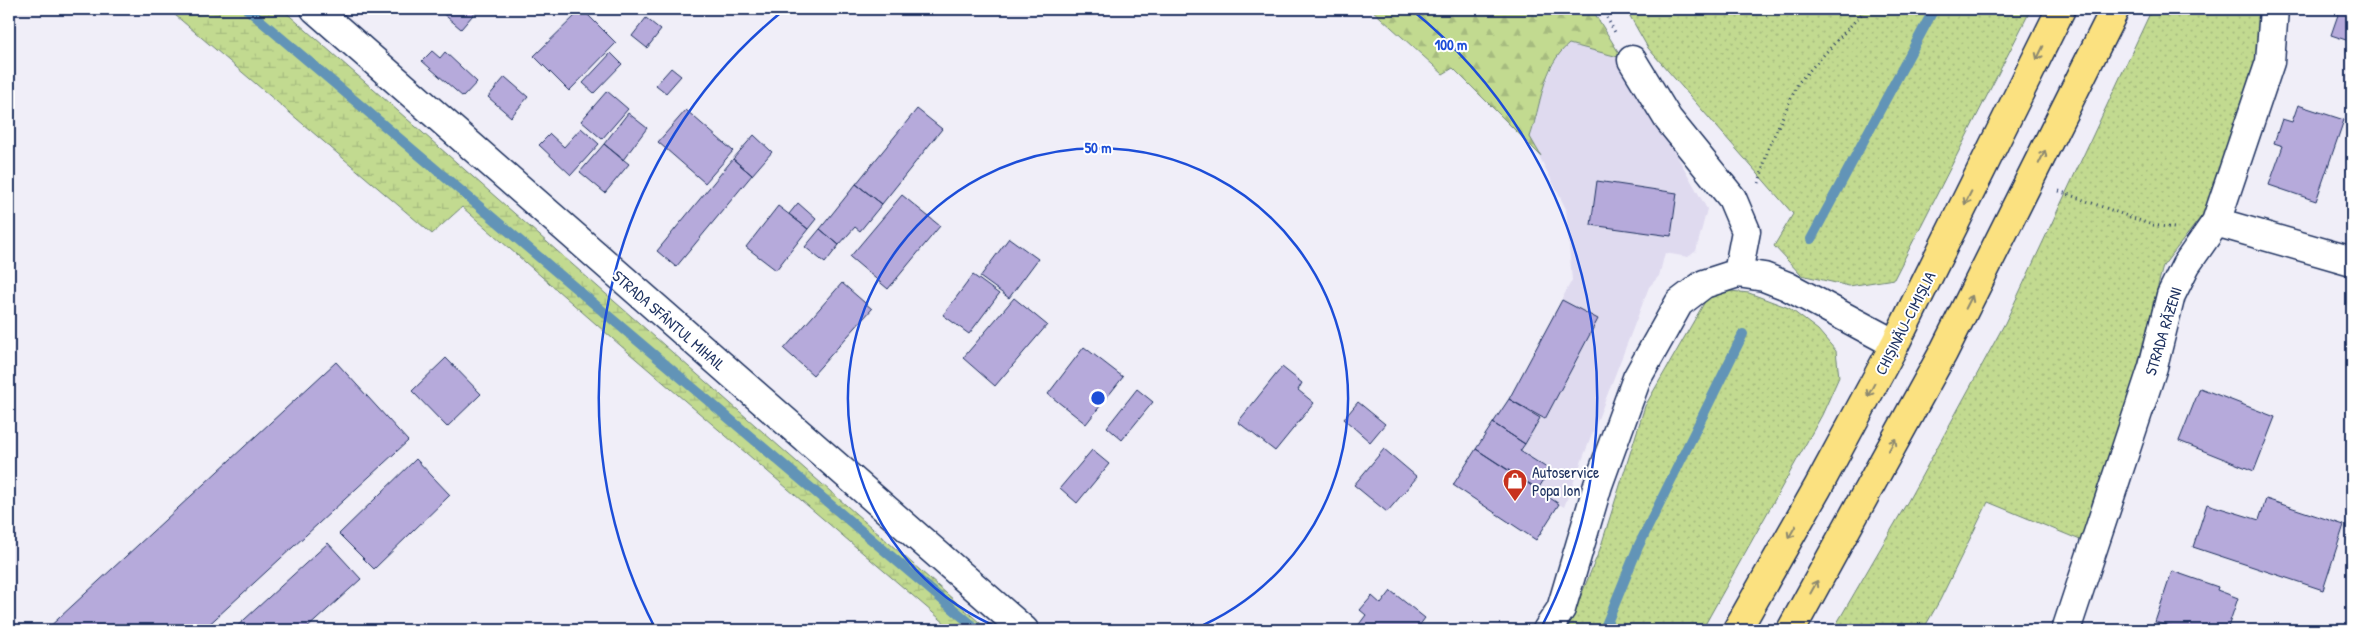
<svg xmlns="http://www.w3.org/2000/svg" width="2361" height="639" font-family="'Patrick Hand',sans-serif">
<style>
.built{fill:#dfdaef}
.grass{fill:url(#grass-dots);stroke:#6e8477}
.forest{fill:url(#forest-firs);stroke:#6e8477}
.wetland{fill:url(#wetland-marsh);stroke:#6e8477}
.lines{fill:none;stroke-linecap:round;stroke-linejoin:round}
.stream{stroke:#6294b7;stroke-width:10}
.building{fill:#b6aadb;stroke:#1b2f5e}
.minor-casing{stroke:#1b2f5e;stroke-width:31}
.highway-casing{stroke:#1b2f5e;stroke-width:31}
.path{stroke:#1b2f5e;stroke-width:3;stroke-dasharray:1 4;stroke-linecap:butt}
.minor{stroke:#fff;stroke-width:28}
.highway{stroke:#fbe180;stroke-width:28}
.oneway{stroke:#8b886f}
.ring{fill:none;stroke:#1d4ed8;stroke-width:2.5}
.labels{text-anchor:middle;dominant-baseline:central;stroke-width:4;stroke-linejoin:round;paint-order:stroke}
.street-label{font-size:16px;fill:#1b2f5e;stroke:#fff}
.poi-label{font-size:16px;fill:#1b2f5e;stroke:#fff;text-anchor:start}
.centre{fill:#1d4ed8;stroke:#fff;stroke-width:2.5}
.ring-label{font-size:15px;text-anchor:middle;font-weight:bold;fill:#1d4ed8;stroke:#fff;stroke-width:4;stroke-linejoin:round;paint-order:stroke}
</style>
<defs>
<pattern id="grass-dots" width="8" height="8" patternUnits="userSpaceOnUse" patternTransform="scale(1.25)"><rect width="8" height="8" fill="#c2da90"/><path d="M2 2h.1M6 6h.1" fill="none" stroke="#a6bb7f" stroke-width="1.8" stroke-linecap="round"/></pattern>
<pattern id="forest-firs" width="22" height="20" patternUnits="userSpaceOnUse" patternTransform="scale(1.25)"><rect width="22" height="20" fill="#c2da90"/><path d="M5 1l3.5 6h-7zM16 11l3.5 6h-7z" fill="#a6bb7f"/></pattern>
<pattern id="wetland-marsh" width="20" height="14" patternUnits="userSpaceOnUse" patternTransform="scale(1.25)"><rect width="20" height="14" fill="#c2da90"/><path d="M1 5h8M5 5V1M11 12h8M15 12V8" fill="none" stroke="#a6bb7f"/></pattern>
</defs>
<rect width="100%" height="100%" fill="#f0eef8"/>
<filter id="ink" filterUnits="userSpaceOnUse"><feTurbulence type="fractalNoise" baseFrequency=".02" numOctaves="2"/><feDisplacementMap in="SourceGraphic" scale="10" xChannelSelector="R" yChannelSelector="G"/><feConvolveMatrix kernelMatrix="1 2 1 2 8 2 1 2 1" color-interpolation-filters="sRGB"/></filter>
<g filter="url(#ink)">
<!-- built -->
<path class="built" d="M1569 44 1622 58 1707 209 1696 251 1688 257 1665 253 1659 276 1649 287 1564 507 1559 504 1536 540 1453 485 1509 399 1572 280 1566 209 1530 138 1537 117 1540 95 1559 52Z"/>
<!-- grass -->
<path class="grass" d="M1626 9H2031L1894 279 1849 286 1801 275 1774 246 1793 214 1648 48Z
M2152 9H2261L2258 63 2204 213 2163 266 2137 368 2085 542 1988 502 1940 600 1923 630H1833L1908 501 2005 323Z
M1722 290 1749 293 1789 308 1818 330 1836 351 1839 377 1822 415 1702 630H1567L1600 549 1645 406 1707 298Z"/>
<!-- forest -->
<path class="forest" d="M1371 9H1592L1622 58 1569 44C1542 66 1541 106 1530 137L1541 156 1453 68 1443 74Z"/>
<!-- wetland -->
<path class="wetland" d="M168 9H282L988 630H953L636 359 462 207 432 234Z"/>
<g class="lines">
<!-- stream -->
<path class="stream" d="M247 9 978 630
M1811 239 1934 9
M1604 630 1638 547 1743 334"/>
</g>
<!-- building -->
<path class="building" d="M441 9H478L461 29 440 11Z
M582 9 616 43 569 91 534 56Z
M2340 9H2352V42L2331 35Z
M646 18 661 30 647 48 632 36Z
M432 51 440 58 445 52 477 82 463 97 422 61Z
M611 53 622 64 594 93 583 83Z
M671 68 681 76 666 93 656 85Z
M505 77 528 97 511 117 488 97Z
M607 91 628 109 602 139 581 121Z
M2298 105 2344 120 2316 201 2269 185 2283 146 2274 143 2282 119 2292 122Z
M917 109 942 129 882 204 856 184Z
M686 110 733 151 705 183 658 142Z
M628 113 647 128 623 160 604 144Z
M581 128 599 144 571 175 539 145 550 134 564 147Z
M754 135 772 152 752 175 733 159Z
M604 144 629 164 605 193 580 172Z
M733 159 752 175 676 267 657 251Z
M1597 181 1677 193 1671 236 1591 225Z
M856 184 882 204 860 231 855 227 839 245 820 229Z
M902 195 940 226 888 289 850 257Z
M798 203 816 219 808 229 789 214Z
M778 206 808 229 776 270 746 247Z
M820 229 839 245 825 263 805 247Z
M1009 238 1038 259 1009 298 980 277Z
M973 275 999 294 969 334 943 315Z
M842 283 872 309 813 375 784 349Z
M1014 298 1047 325 995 386 963 358Z
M1562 300 1598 319 1545 419 1509 399Z
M1084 347 1123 377 1086 424 1048 394Z
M446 358 481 394 447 427 412 391Z
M336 362 408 441 203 630H46Z
M1282 367 1302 383 1298 390 1314 403 1275 451 1238 422Z
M2200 388 2275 417 2254 471 2179 441Z
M1137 389 1153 402 1122 440 1107 427Z
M1509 399 1540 418 1525 444 1493 423Z
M1358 402 1385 424 1370 442 1344 419Z
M1493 423 1525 444 1520 451 1550 470 1538 489 1476 449Z
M1384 449 1417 477 1387 512 1354 485Z
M1476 449 1559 504 1536 540 1453 485Z
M1092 450 1109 464 1077 503 1060 488Z
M416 459 450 495 374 569 339 534Z
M2266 499 2344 525 2323 590 2193 547 2207 504 2259 520Z
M328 543 361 579 305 630H233Z
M2172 571 2218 587 2217 590 2238 598 2227 630H2180L2155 622Z
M1391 591 1425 618 1416 630H1361L1357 627 1366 615 1360 610 1372 596 1381 604Z"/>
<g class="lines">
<defs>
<path id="minor" d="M315 9 1024 630
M1632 60 1668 119 1732 198 1746 231 1738 273
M2216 222 2352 261
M1547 630 1561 609 1598 485 1637 378 1679 303 1704 284 1738 273 1764 277 1787 286 1895 344
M2066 630 2153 367 2171 295 2186 265 2216 222 2270 62 2274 9"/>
<path id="highway" d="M1737 630 1818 487 1895 344 2061 9
M1791 630 1943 353 2115 9"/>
</defs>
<!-- minor casing -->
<use href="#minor" class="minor-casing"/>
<!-- highway casing -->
<use href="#highway" class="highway-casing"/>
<!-- path -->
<path class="path" d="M1602 9 1616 34
M1759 183 1768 149 1798 83 1866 9
M2059 191 2152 225 2174 228"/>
<!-- minor -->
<use href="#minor" class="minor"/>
<!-- highway -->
<use href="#highway" class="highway"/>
</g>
<!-- one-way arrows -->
<defs><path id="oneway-shaft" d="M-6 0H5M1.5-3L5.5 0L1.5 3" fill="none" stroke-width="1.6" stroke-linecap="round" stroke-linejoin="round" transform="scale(1.25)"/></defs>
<g class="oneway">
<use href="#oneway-shaft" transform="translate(2040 53) rotate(116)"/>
<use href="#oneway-shaft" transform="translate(2042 157) rotate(-64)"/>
<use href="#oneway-shaft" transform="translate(1968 198) rotate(117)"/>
<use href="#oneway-shaft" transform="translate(1969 302) rotate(-63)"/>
<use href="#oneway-shaft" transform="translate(1871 390) rotate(118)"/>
<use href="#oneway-shaft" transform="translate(1892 445) rotate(-61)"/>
<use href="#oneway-shaft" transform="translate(1792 532) rotate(120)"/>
<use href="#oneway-shaft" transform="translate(1814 587) rotate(-61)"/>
</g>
</g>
<!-- distance rings -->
<g class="ring">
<path d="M1004 630A250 250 0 1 1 1192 630"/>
<path d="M655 628A499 499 0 0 1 784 10M1412 10A499 499 0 0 1 1541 628"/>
</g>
<!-- icons -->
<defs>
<symbol id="shop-pin" viewBox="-11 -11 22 30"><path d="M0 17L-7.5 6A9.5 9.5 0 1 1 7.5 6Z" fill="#c8321e" stroke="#fff"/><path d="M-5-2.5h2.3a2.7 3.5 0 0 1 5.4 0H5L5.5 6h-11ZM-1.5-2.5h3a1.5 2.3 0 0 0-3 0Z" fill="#fff"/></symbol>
</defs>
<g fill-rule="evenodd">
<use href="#shop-pin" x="1501" y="467" width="28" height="38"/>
</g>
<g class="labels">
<!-- street labels -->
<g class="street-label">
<text transform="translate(669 320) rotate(41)">STRADA SFÂNTUL MIHAIL</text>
<text transform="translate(1905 323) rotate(-63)">CHIȘINĂU-CIMIȘLIA</text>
<text transform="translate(2163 331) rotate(-73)">STRADA RĂZENI</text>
</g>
<!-- poi labels -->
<g class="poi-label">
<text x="1532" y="472">Autoservice<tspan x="1532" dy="18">Popa Ion</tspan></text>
</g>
</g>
<circle cx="1098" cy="398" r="8" class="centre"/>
<g class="ring-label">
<text x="1451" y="50">100 m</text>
<text x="1098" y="153">50 m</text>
</g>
<!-- margin -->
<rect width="2361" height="639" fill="none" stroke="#fff" stroke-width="30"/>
<rect x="15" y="15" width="2331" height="609" fill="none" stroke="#1b2f5e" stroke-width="2" filter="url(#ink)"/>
</svg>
